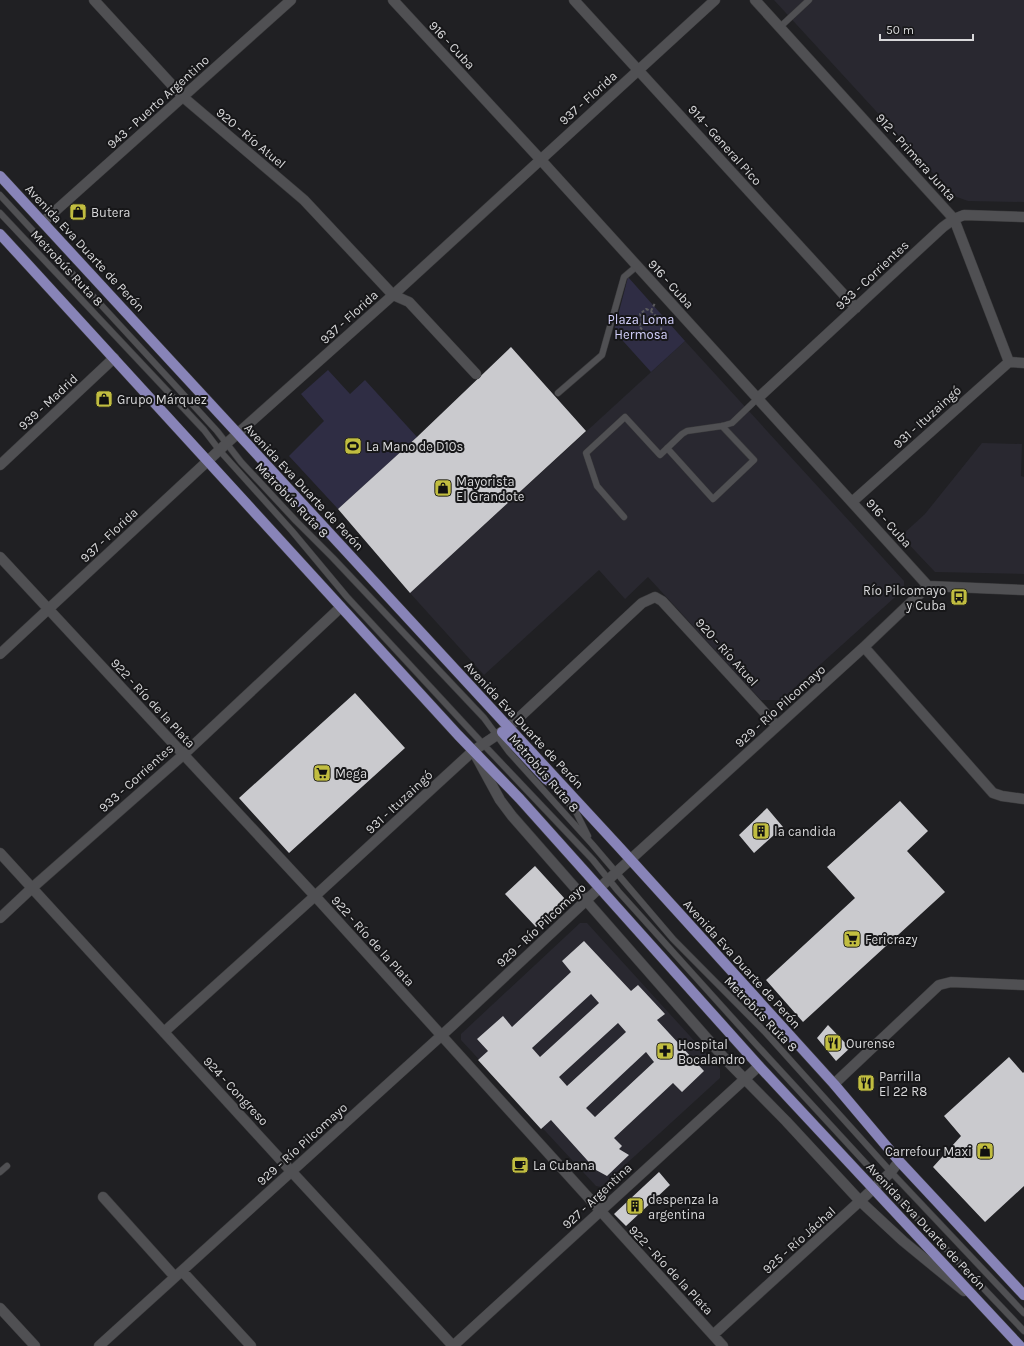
<svg xmlns="http://www.w3.org/2000/svg" width="1024" height="1346" font-family="Karla,sans-serif">
<style>
.built{fill:#292830}
.green{fill:#2f2d44}
.building{fill:#cacace;fill-rule:evenodd}
.lines{fill:none;stroke-linecap:round;stroke-linejoin:round}
.service-casing{stroke:#3b3b3d;stroke-width:7}
.minor-casing{stroke:#3b3b3d;stroke-width:11}
.primary-casing{stroke:#3b3b3d;stroke-width:11}
.path{stroke:#5b5b5d;stroke-width:2;stroke-dasharray:3 2;stroke-linecap:butt}
.service{stroke:#505053;stroke-width:6}
.minor{stroke:#505053;stroke-width:10}
.primary{stroke:#8884b8;stroke-width:10}
.labels{text-anchor:middle;dominant-baseline:central;stroke-width:4;stroke-linejoin:round;paint-order:stroke}
.street-label{font-size:13px;fill:#d8d8da;stroke:#171719}
.poi-label{font-size:13px;fill:#d8d8da;stroke:#171719;text-anchor:start}
.park-label{font-size:13px;fill:#d4d1fd;stroke:#171719}
</style>
<rect width="100%" height="100%" fill="#202023"/>
<!-- built -->
<path class="built" d="M774 0H1024V202L968 201 954 196Z
M685 341 904 581V589L781 700H761L648 577 625 599 599 570 484 675 410 593Z
M982 443 1022 444 1021 476 1024 477V574L935 572 901 536 925 514Z
M580 923H587L720 1069V1078L601 1187 596 1186 461 1040V1034Z"/>
<!-- green -->
<path class="green" d="M628 277 685 341 651 372 614 331Z
M328 370 350 394 365 380 417 437 338 509 289 456 324 421 301 394Z"/>
<!-- building -->
<path class="building" d="M511 347 586 431 410 593 338 509 417 437Z
M355 693 405 748 289 853 239 798Z
M900 801 928 831 907 851 945 892 803 1022 766 980 855 898 827 867Z
M767 808 783 827 754 853 739 835Z
M535 866 566 900 536 927 505 894Z
M584 941 631 991 638 985 665 1014 657 1020 704 1071 682 1092 673 1083 614 1138 622 1146 619 1149 629 1155 607 1176 596 1170 551 1120 541 1129 478 1060 488 1051 477 1039 503 1016 512 1027 571 972 562 961ZM591 994 599 1003 540 1057 532 1048ZM618 1023 626 1032 567 1086 559 1077ZM646 1052 654 1062 595 1117 586 1108Z
M828 1025 850 1048 836 1061 817 1038Z
M1009 1057 1023 1073 1024 1072V1186L985 1222 933 1167 961 1136 944 1116Z
M659 1172 670 1185 626 1226 614 1214Z"/>
<g class="lines">
<defs>
<path id="service" d="M780 27 809 0
M0 195 217 431 241 462 296 521 333 558 484 718 509 752 592 844 673 939 765 1032 891 1172 1024 1313
M0 213 204 430 220 451 292 531 347 597 483 744 593 860 618 891 754 1042 871 1169 882 1179 891 1191 1024 1331
M558 393 602 355 624 277 637 266
M667 448 713 499 754 460 722 426
M624 517 597 486 586 453 625 417 660 455 682 434 687 431 722 426 732 423 757 399
M553 787 575 810 588 836
M0 1172 7 1166"/>
<path id="minor" d="M94 0 183 97 304 200 393 295 409 302 476 374
M393 0 540 159 928 586
M574 0 856 308
M755 0 954 219 1009 362
M43 222 291 0
M757 399 943 227 954 219 964 215 1024 217
M0 465 114 358
M852 502 1009 362 1024 363
M0 557 315 896 723 1346
M864 647 993 793 1002 796 1024 799
M0 654 227 443 393 295 715 0
M476 756 500 800 512 816 726 1060 786 1121 860 1201 903 1241 964 1291
M0 853 291 1171 453 1346
M0 918 32 888 183 755 341 607
M164 1032 315 896 473 751 509 727 642 603 655 597 662 601 777 726
M834 1084 939 985 951 982 1024 985
M103 1197 175 1277
M182 1271 251 1346
M0 1308 35 1346
M713 1335 860 1201 891 1172 899 1161
M99 1346 453 1025 609 879 864 647 928 586 1024 590
M453 1346 759 1066"/>
<path id="primary" d="M0 176 620 848 834 1084 899 1161 1024 1295
M0 234 458 735 520 799 759 1066 1020 1346
M502 732 546 779 560 788"/>
</defs>
<!-- service casing -->
<use href="#service" class="service-casing"/>
<!-- minor casing -->
<use href="#minor" class="minor-casing"/>
<!-- primary casing -->
<use href="#primary" class="primary-casing"/>
<!-- path -->
<path class="path" d="M646 309C654 312 663 322 661 330L656 334H646L639 326 642 320 640 314Z
M651 311 655 303
M661 325 671 323 673 321"/>
<!-- service -->
<use href="#service" class="service"/>
<!-- minor -->
<use href="#minor" class="minor"/>
<!-- primary -->
<use href="#primary" class="primary"/>
</g>
<!-- icons -->
<defs>
<symbol id="shop-square" viewBox="-11 -11 22 22"><rect x="-9" y="-9" width="18" height="18" rx="4" fill="#c1bd40" stroke="#171719"/><path d="M-5-2.5h2.3a2.7 3.5 0 0 1 5.4 0H5L5.5 6h-11ZM-1.5-2.5h3a1.5 2.3 0 0 0-3 0Z" fill="#111"/></symbol>
<symbol id="stadium-square" viewBox="-11 -11 22 22"><rect x="-9" y="-9" width="18" height="18" rx="4" fill="#c1bd40" stroke="#171719"/><path d="M0-5a6.5 5 0 1 0 0 10a6.5 5 0 1 0 0-10ZM-3.5-1.8h7v3.6h-7Z" fill="#111"/></symbol>
<symbol id="bus-square" viewBox="-11 -11 22 22"><rect x="-9" y="-9" width="18" height="18" rx="4" fill="#c1bd40" stroke="#171719"/><path d="M-5-6H5V4H4V6H2V4H-2V6H-4V4H-5ZM-3.5-4V0h7V-4ZM-3.5 1.2v1.5H-2V1.2ZM2 1.2v1.5H3.5V1.2Z" fill="#111"/></symbol>
<symbol id="supermarket-square" viewBox="-11 -11 22 22"><rect x="-9" y="-9" width="18" height="18" rx="4" fill="#c1bd40" stroke="#171719"/><path d="M-6-5.5h2.5l.6 2H6L4.5 2H-2.5L-4.4-4H-6ZM-1.5 3.2a1.3 1.3 0 1 0 .1 0ZM3 3.2a1.3 1.3 0 1 0 .1 0Z" fill="#111"/></symbol>
<symbol id="building-square" viewBox="-11 -11 22 22"><rect x="-9" y="-9" width="18" height="18" rx="4" fill="#c1bd40" stroke="#171719"/><path d="M-4-6H4V6H1V3H-1V6H-4ZM-2.5-4.3h1.7v1.8h-1.7ZM.8-4.3h1.7v1.8H.8ZM-2.5-1h1.7V.8h-1.7ZM.8-1h1.7V.8H.8Z" fill="#111"/></symbol>
<symbol id="restaurant-square" viewBox="-11 -11 22 22"><rect x="-9" y="-9" width="18" height="18" rx="4" fill="#c1bd40" stroke="#171719"/><path d="M-5-6h1v4h1v-4h1v4h1v-4h1v5L-1.5 .5V6h-2V.5L-5-1ZM5-6V6H3V1.5H1.5Q1.5-4 5-6Z" fill="#111"/></symbol>
<symbol id="pharmacy-square" viewBox="-11 -11 22 22"><rect x="-9" y="-9" width="18" height="18" rx="4" fill="#c1bd40" stroke="#171719"/><path d="M-2-6h4v4h4v4h-4v4h-4v-4h-4v-4h4Z" fill="#111"/></symbol>
<symbol id="cafe-square" viewBox="-11 -11 22 22"><rect x="-9" y="-9" width="18" height="18" rx="4" fill="#c1bd40" stroke="#171719"/><path d="M-5.5-4.5H6V0H3Q3 3.5 0 3.5H-2.5Q-5.5 3.5-5.5 0ZM3-3.2v2h1.7v-2ZM-6 4.5H4V6H-6Z" fill="#111"/></symbol>
</defs>
<g fill-rule="evenodd">
<use href="#shop-square" x="68" y="202" width="20" height="20"/>
<use href="#shop-square" x="94" y="389" width="20" height="20"/>
<use href="#stadium-square" x="343" y="436" width="20" height="20"/>
<use href="#shop-square" x="433" y="478" width="20" height="20"/>
<use href="#bus-square" x="949" y="587" width="20" height="20"/>
<use href="#supermarket-square" x="312" y="763" width="20" height="20"/>
<use href="#building-square" x="751" y="821" width="20" height="20"/>
<use href="#supermarket-square" x="842" y="929" width="20" height="20"/>
<use href="#restaurant-square" x="823" y="1033" width="20" height="20"/>
<use href="#pharmacy-square" x="655" y="1041" width="20" height="20"/>
<use href="#restaurant-square" x="856" y="1073" width="20" height="20"/>
<use href="#shop-square" x="975" y="1141" width="20" height="20"/>
<use href="#cafe-square" x="510" y="1155" width="20" height="20"/>
<use href="#building-square" x="625" y="1196" width="20" height="20"/>
</g>
<g class="labels">
<!-- street labels -->
<g class="street-label">
<text transform="translate(452 45) rotate(47)">916 - Cuba</text>
<text transform="translate(588 98) rotate(-42)">937 - Florida</text>
<text transform="translate(158 102) rotate(-42)">943 - Puerto Argentino</text>
<text transform="translate(251 138) rotate(40)">920 - Río Atuel</text>
<text transform="translate(725 145) rotate(48)">914 - General Pico</text>
<text transform="translate(916 157) rotate(48)">912 - Primera Junta</text>
<text transform="translate(85 248) rotate(47)">Avenida Eva Duarte de Perón</text>
<text transform="translate(67 268) rotate(47)">Metrobús Ruta 8</text>
<text transform="translate(872 275) rotate(-43)">933 - Corrientes</text>
<text transform="translate(671 284) rotate(48)">916 - Cuba</text>
<text transform="translate(349 317) rotate(-42)">937 - Florida</text>
<text transform="translate(48 402) rotate(-43)">939 - Madrid</text>
<text transform="translate(927 417) rotate(-42)">931 - Ituzaingó</text>
<text transform="translate(304 487) rotate(47)">Avenida Eva Duarte de Perón</text>
<text transform="translate(292 500) rotate(46)">Metrobús Ruta 8</text>
<text transform="translate(889 523) rotate(48)">916 - Cuba</text>
<text transform="translate(109 535) rotate(-43)">937 - Florida</text>
<text transform="translate(727 652) rotate(48)">920 - Río Atuel</text>
<text transform="translate(153 703) rotate(47)">922 - Río de la Plata</text>
<text transform="translate(780 706) rotate(-42)">929 - Río Pilcomayo</text>
<text transform="translate(524 725) rotate(47)">Avenida Eva Duarte de Perón</text>
<text transform="translate(544 773) rotate(49)">Metrobús Ruta 8</text>
<text transform="translate(136 778) rotate(-42)">933 - Corrientes</text>
<text transform="translate(399 802) rotate(-43)">931 - Ituzaingó</text>
<text transform="translate(541 925) rotate(-43)">929 - Río Pilcomayo</text>
<text transform="translate(373 941) rotate(48)">922 - Río de la Plata</text>
<text transform="translate(742 964) rotate(48)">Avenida Eva Duarte de Perón</text>
<text transform="translate(761 1014) rotate(46)">Metrobús Ruta 8</text>
<text transform="translate(236 1091) rotate(47)">924 - Congreso</text>
<text transform="translate(302 1144) rotate(-42)">929 - Río Pilcomayo</text>
<text transform="translate(597 1196) rotate(-43)">927 - Argentina</text>
<text transform="translate(926 1226) rotate(47)">Avenida Eva Duarte de Perón</text>
<text transform="translate(799 1240) rotate(-42)">925 - Río Jáchal</text>
<text transform="translate(671 1270) rotate(47)">922 - Río de la Plata</text>
</g>
<!-- poi labels -->
<g class="poi-label">
<text x="91" y="212">Butera</text>
<text x="117" y="399">Grupo Márquez</text>
<text x="366" y="446">La Mano de D10s</text>
<text x="456" y="481">Mayorista<tspan x="456" dy="15">El Grandote</tspan></text>
<text x="946" y="590" text-anchor="end">Río Pilcomayo<tspan x="946" dy="15">y Cuba</tspan></text>
<text x="335" y="773">Mega</text>
<text x="774" y="831">la candida</text>
<text x="865" y="939">Fericrazy</text>
<text x="846" y="1043">Ourense</text>
<text x="678" y="1044">Hospital<tspan x="678" dy="15">Bocalandro</tspan></text>
<text x="879" y="1076">Parrilla<tspan x="879" dy="15">El 22 R8</tspan></text>
<text x="972" y="1151" text-anchor="end">Carrefour Maxi</text>
<text x="533" y="1165">La Cubana</text>
<text x="648" y="1199">despenza la<tspan x="648" dy="15">argentina</tspan></text>
</g>
<!-- park labels -->
<g class="park-label">
<text x="641" y="319">Plaza Loma<tspan x="641" dy="15">Hermosa</tspan></text>
</g>
</g>
<!-- scale -->
<path d="M880 34v6h93v-6" fill="none" stroke="#d8d8da" stroke-width="2"/>
<text x="886" y="34" font-size="12" fill="#d8d8da" stroke="#171719" stroke-width="3" paint-order="stroke">50 m</text>
</svg>
